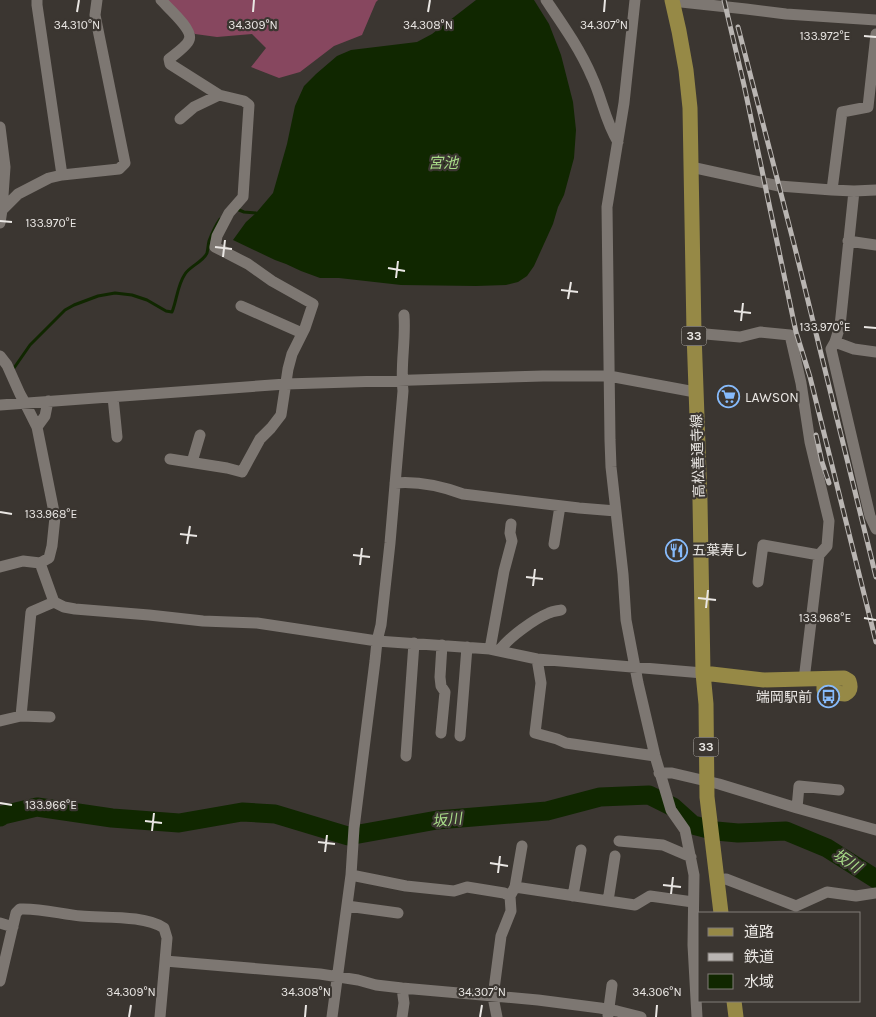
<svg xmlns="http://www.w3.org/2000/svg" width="876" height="1017" font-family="Karla,'Noto Sans JP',sans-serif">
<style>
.forest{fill:#87475f}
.water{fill:#102700}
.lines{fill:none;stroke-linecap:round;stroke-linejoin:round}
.stream{stroke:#102700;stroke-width:3}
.river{stroke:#102700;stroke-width:19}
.minor{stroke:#7d7772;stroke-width:11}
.major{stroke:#968946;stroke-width:15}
.rail-casing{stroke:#b9b5b2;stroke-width:5}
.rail{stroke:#3b3631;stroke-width:3;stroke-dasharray:9;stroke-linecap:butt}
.ticks{fill:none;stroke:#eae7e4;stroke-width:2}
.labels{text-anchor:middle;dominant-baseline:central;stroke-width:4.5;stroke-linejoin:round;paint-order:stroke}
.shield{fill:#3b3631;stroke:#b6b2ae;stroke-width:1}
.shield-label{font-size:12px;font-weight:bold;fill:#eae7e4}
.poi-label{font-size:14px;fill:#eae7e4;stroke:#3b3631;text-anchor:start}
.street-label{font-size:14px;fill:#eae7e4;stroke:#3b3631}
.water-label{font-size:15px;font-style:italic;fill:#a8db88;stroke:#3b3631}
.ticks-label{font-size:12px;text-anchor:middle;fill:#eae7e4;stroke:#3b3631;stroke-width:4.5;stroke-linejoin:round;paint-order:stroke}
</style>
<rect width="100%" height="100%" fill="#3b3631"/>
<!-- forest -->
<path class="forest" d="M166 0H378L376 2 362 35 334 46 300 72 279 78 251 67 266 48 252 34 217 37 195 34Z"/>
<!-- water -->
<path class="water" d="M476 0H534L549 24 561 55 573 102 576 130 574 158 564 195 558 207 553 224 534 266 527 276 518 282 506 285 476 286 401 285 339 278H320L301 271 286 264 275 260 233 240 246 222 256 213 273 193 287 144 295 106 304 86 316 74 337 56 351 50 417 42 432 34Z"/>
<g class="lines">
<!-- stream -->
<path class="stream" d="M239 210 244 212 256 213
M14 368 30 345 65 310 74 305 98 296 115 293 132 295 147 300 166 311 172 312C177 300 177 286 185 274 190 266 203 262 207 253 208 249 208 245 209 241 212 233 215 226 220 219"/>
<!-- river -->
<path class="river" d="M0 817 3 815 37 807 112 818 179 823 242 812 275 814 348 836 437 820 547 811 600 797 649 795 673 807 693 825 716 831 738 833 786 831 827 848 876 879"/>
<!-- minor -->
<path class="minor" d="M37 0V5L62 175
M161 0C168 8 194 30 189 40 187 46 174 55 169 59L170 64 219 95 244 101 249 105 243 197 229 213 217 236 215 247 248 264 272 281 313 304 305 328 292 354 288 369 281 415 271 428 260 439 242 472 227 468 170 459
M546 0C563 25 580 49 592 77 602 98 605 121 618 142
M635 0 624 103 607 207 610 440 611 467 623 574 626 620 638 683 655 756 671 810 685 830 694 875 693 945 697 1017
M672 1 746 9 786 14 876 20
M180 119 194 107 219 95
M0 127 5 167 2 210 0 223
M691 167 779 186 832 190 854 191
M832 190 842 112 868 107 876 34
M2 210 18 194 49 178 62 175 119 169 125 163 95 15 97 0
M848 241 876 245
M241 306 302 333
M694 333 740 337 760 332 790 335 801 383 810 442 829 521 827 546 819 555 804 680
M835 342 840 326 854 191 876 190
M876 352 854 349 835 342 831 349 870 516 876 529
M0 356 7 365 20 394 25 403 37 427 55 517 52 546 49 558 40 563
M113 397 117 437
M0 405 286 384 543 376H609L695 392
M37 427 45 416 48 401
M192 462 200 435
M395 483C418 481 441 486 463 494L579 508 616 511
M554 544 560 506
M0 567 23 561 40 563 54 602 64 607 75 609 149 615 203 621 257 623 377 641 490 649 537 659 703 673
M758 582 763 545 819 555
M490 649 504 571 512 541 510 533 511 524
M499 651C508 638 534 619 549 613 553 611 557 611 561 610
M537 659 541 683 535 733 557 739 566 743 655 756
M21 716 50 717
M0 721 21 716 31 612 54 602
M441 733 445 692 441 686 440 677 442 645
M460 736 467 647
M406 756 414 643
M659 773H672L719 784 797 808 876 830
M797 808 799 786 839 790
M619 841 663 845 691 857
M351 875 406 886 454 891 467 887 504 893 510 896 511 911 501 936 493 997 497 1017
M717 880 726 879 796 906 827 892 856 896 876 893
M515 887 522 846
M510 896 515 887 635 905 650 896 693 902
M573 896 581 850
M608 901 615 856
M347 906 398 913
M0 923 13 927
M0 981 16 913 20 909C40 908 61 914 81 916 105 918 145 915 164 928L167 938 165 961 320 974 358 980 376 985 402 988 538 1000 600 1008 617 1011 641 1017
M402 988 404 1003 402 1017
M608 1015 612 985
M160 1017 165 961
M332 1017 351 875 354 828 375 661 377 641 381 625 390 543 403 391C400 366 406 341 404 315"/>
<!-- major -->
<path class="major" d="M672 0 679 31 686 70 690 108 694 333 700 501 703 673 706 704 707 797 721 913
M703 673 764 680 844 678 849 681C851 687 851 691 845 694L826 692 824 690V679
M734 1001 736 1017"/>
<defs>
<path id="rail" d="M724 0 744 85 796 332 810 377 876 642
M738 27 795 248 876 577
M816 435 822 462 829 483"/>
</defs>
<!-- rail casing -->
<use href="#rail" class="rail-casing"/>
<!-- rail -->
<use href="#rail" class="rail"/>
</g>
<!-- ticks -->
<path class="ticks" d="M77 12 79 0M253 12 254 0M428 12 430 0M604 12 605 0M864 36 876 37M0 221 12 222M215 247 232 249M223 257 225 240M388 268 405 271M396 278 398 261M561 290 578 292M568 299 571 282M734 311 751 313M741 321 743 303M864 327 876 328M0 512 12 514M180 534 197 536M187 544 190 526M353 555 370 557M360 565 362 548M526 577 543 579M533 586 535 569M698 598 716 600M706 608 708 590M864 618 876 620M0 803 12 805M145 821 162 823M152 831 154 813M318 842 335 844M325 852 327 835M490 863 508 866M498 873 500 856M663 885 681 887M671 894 673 877M129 1017 131 1005M305 1017 306 1005M480 1017 482 1005M656 1017 657 1005"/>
<!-- icons -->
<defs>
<symbol id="supermarket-ring" viewBox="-11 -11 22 22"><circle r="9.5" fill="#3b3631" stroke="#87bbfb" stroke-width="1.5"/><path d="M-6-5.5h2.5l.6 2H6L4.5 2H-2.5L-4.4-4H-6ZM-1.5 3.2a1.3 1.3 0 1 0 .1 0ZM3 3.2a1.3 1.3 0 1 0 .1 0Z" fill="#87bbfb"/></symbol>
<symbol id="restaurant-ring" viewBox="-11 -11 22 22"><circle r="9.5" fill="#3b3631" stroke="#87bbfb" stroke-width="1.5"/><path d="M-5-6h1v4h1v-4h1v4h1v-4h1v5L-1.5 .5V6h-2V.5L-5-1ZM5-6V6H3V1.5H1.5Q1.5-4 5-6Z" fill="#87bbfb"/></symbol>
<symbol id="bus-ring" viewBox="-11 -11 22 22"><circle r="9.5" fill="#3b3631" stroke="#87bbfb" stroke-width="1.5"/><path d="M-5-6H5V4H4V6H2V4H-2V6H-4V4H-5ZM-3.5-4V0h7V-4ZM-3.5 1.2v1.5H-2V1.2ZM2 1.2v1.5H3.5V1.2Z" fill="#87bbfb"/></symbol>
</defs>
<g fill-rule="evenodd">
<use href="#supermarket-ring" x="716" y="384" width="25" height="25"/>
<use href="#restaurant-ring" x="664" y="538" width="25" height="25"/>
<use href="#bus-ring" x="816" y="684" width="25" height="25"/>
</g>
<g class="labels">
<!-- shield labels -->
<g class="shield">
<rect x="681.5" y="326.5" width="25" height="19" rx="4"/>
<rect x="693.5" y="737.5" width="25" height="19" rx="4"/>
</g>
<g class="shield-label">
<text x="694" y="336">33</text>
<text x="706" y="747">33</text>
</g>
<!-- poi labels -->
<g class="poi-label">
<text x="745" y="397">LAWSON</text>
<text x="692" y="550">五葉寿し</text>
<text x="812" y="697" text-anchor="end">端岡駅前</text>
</g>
<!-- street labels -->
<g class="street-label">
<text transform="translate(698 456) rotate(-92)">高松善通寺線</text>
</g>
<!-- water labels -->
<g class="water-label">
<text x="443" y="163">宮池</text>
<text transform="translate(447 820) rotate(-6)">坂川</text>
<text transform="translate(847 861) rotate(33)">坂川</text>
</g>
</g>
<g class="ticks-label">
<text x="77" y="29">34.310°N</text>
<text x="253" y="29">34.309°N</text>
<text x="428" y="29">34.308°N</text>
<text x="604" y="29">34.307°N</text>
<text x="825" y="40">133.972°E</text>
<text x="51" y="227">133.970°E</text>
<text x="825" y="331">133.970°E</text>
<text x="51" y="518">133.968°E</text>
<text x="825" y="622">133.968°E</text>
<text x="51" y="809">133.966°E</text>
<text x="131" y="996">34.309°N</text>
<text x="306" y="996">34.308°N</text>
<text x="482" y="996">34.307°N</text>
<text x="657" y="996">34.306°N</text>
</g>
<!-- legend -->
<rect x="698" y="912" width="162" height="90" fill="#3b3631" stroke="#817d79"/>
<rect x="708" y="928" width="25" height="8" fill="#968946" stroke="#817d79"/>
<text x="744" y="937" font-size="15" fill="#eae7e4">道路</text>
<rect x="708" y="953" width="25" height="8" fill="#b9b5b2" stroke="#817d79"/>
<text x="744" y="962" font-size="15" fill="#eae7e4">鉄道</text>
<rect x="708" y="974" width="25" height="15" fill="#102700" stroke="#817d79"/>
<text x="744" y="987" font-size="15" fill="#eae7e4">水域</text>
</svg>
